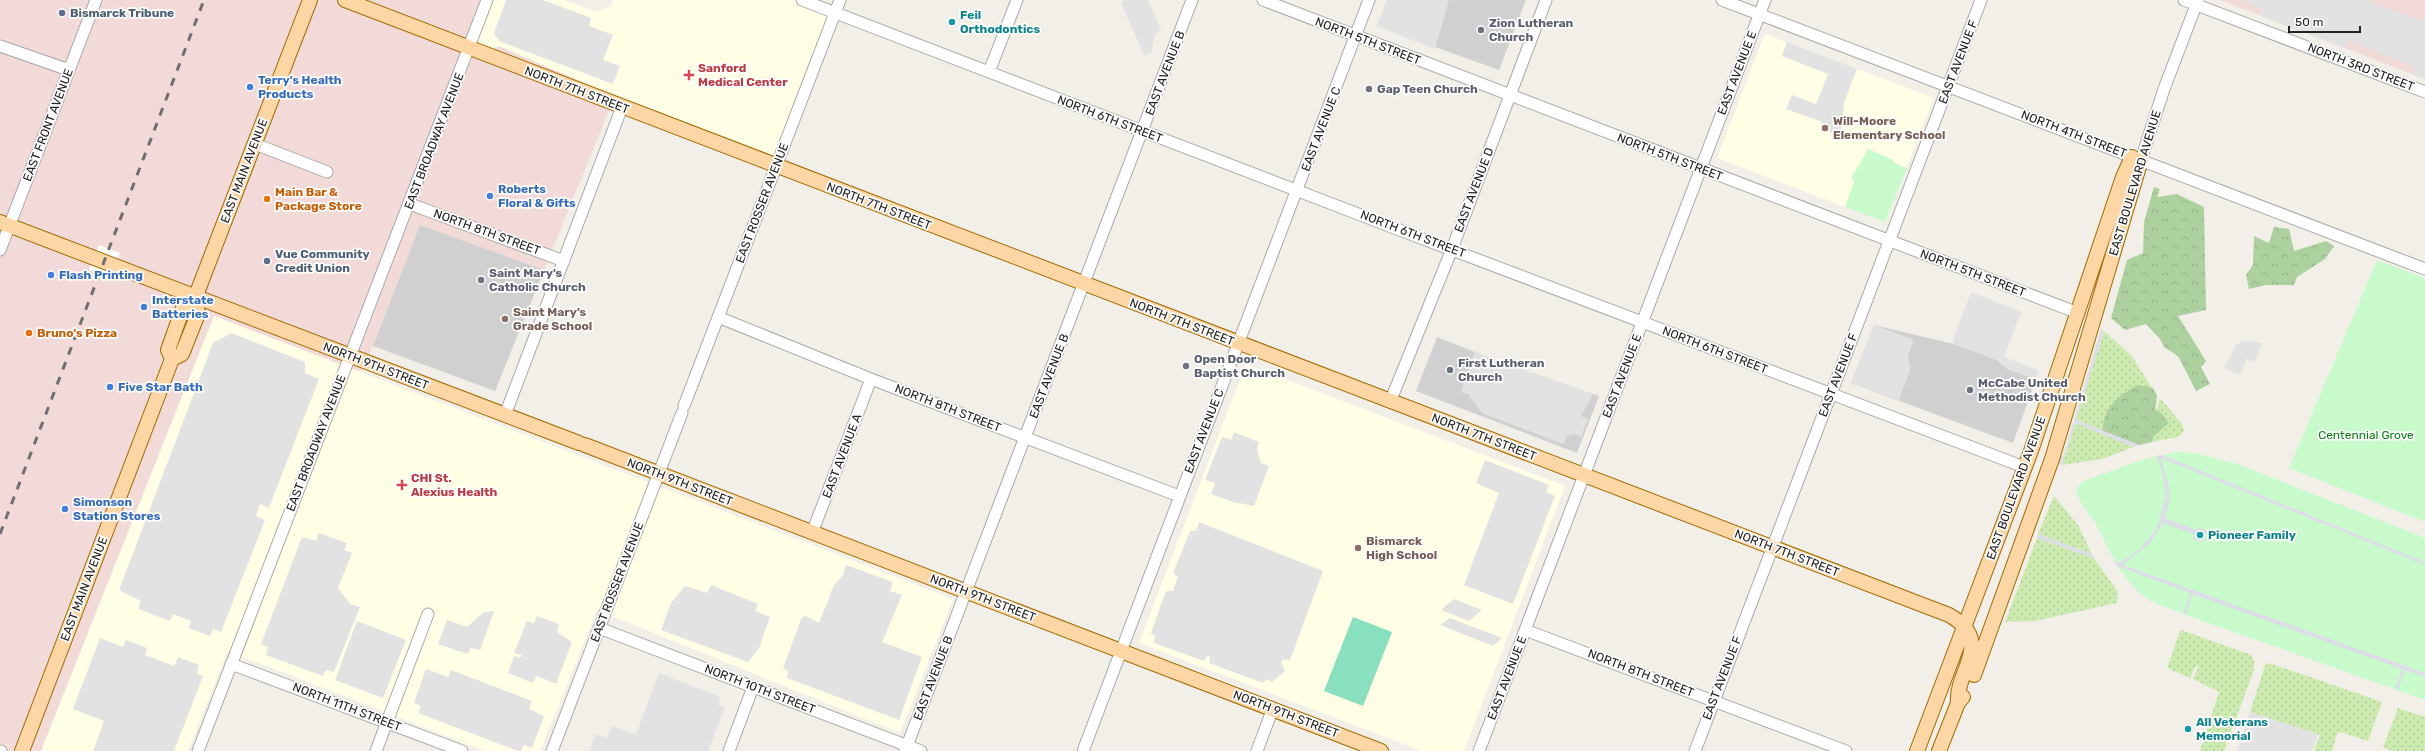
<svg xmlns="http://www.w3.org/2000/svg" width="2425" height="751" font-family="Rubik,sans-serif">
<style>
.commercial{fill:#f2dad9}
.education{fill:#ffffe5}
.religious{fill:#d0d0d0}
.grass{fill:url(#grass-dots)}
.forest{fill:url(#forest-crowns)}
.park{fill:#c8facc}
.pitch{fill:#88e0be}
.parking{fill:#e2e2e2}
.plaza{fill:#dddde8}
.pier{fill:#fff}
.lines{fill:none;stroke-linecap:round;stroke-linejoin:round}
.minor-casing{stroke:#a9a9a9;stroke-width:13}
.major-casing{stroke:#a06b00;stroke-width:16}
.minor{stroke:#fff;stroke-width:11}
.major{stroke:#fcd6a4;stroke-width:14}
.rail{stroke:#707070;stroke-width:3;stroke-dasharray:8 8;stroke-linecap:butt}
.service-dot{fill:#5c6f8a;stroke:#fff;stroke-width:1.5}
.culture-dot{fill:#0f9aa8;stroke:#fff;stroke-width:1.5}
.worship-dot{fill:#6b7280;stroke:#fff;stroke-width:1.5}
.health-dot{fill:#e0444e;stroke:#fff;stroke-width:1.5}
.shop-dot{fill:#3f7fe0;stroke:#fff;stroke-width:1.5}
.education-dot{fill:#8d6e63;stroke:#fff;stroke-width:1.5}
.food-dot{fill:#e8710a;stroke:#fff;stroke-width:1.5}
.labels{text-anchor:middle;dominant-baseline:central;stroke-width:3.5;stroke-linejoin:round;paint-order:stroke}
.service-label{font-size:12px;font-weight:bold;fill:#4e5e75;stroke:#fff;text-anchor:start}
.culture-label{font-size:12px;font-weight:bold;fill:#0d838f;stroke:#fff;text-anchor:start}
.worship-label{font-size:12px;font-weight:bold;fill:#5b616d;stroke:#fff;text-anchor:start}
.street-label{font-size:12px;fill:#222;stroke:#fff}
.health-label{font-size:12px;font-weight:bold;fill:#be3a42;stroke:#fff;text-anchor:start}
.shop-label{font-size:12px;font-weight:bold;fill:#366cbe;stroke:#fff;text-anchor:start}
.education-label{font-size:12px;font-weight:bold;fill:#785e54;stroke:#fff;text-anchor:start}
.food-label{font-size:12px;font-weight:bold;fill:#c56008;stroke:#fff;text-anchor:start}
.park-label{font-size:12px;fill:#0c8416;stroke:#fff}
</style>
<defs>
<pattern id="grass-dots" width="8" height="8" patternUnits="userSpaceOnUse"><rect width="8" height="8" fill="#cdebb0"/><path d="M2 2h.1M6 6h.1" fill="none" stroke="#b0c997" stroke-width="1.8" stroke-linecap="round"/></pattern>
<pattern id="forest-crowns" width="20" height="18" patternUnits="userSpaceOnUse"><rect width="20" height="18" fill="#add19e"/><path d="M2 6a3 3 0 1 1 6 0M12 15a3 3 0 1 1 6 0" fill="none" stroke="#95b388"/></pattern>
</defs>
<rect width="100%" height="100%" fill="#f2efe9"/>
<!-- commercial -->
<path class="commercial" d="M0 0H503L499 46 615 96 544 270 420 225 373 346 360 372 214 316 41 751H0Z
M2220 0H2425V79Z"/>
<!-- education -->
<path class="education" d="M487 0H564L597 12 611 6 613 0H802L835 13 776 166 622 107 615 96 499 46 484 54 468 48Z
M1765 34 1934 98 1885 222 1717 158Z
M214 316 953 599 900 733 597 610 540 751H485L228 651 188 751H41Z
M1246 364 1565 486 1464 751H1422L1139 643Z"/>
<!-- religious -->
<path class="religious" d="M1387 0H1526L1499 70 1377 26Z
M420 225 544 270 495 391 373 346Z
M1874 325 1954 344 1997 360 2008 369 2036 379 2013 443 1851 383Z
M1437 337 1492 359 1599 396 1577 453 1416 391Z"/>
<!-- grass -->
<path class="grass" d="M2104 331 2132 356 2157 396 2139 445 2076 420Z
M2160 398 2182 424 2184 431 2178 437 2152 442 2146 435 2143 421 2158 407Z
M2076 423 2134 447 2102 459 2062 465Z
M2054 496 2078 525 2092 554 2038 534Z
M2037 538 2094 558 2118 592 2117 603 2035 621 2005 622Z
M2182 630 2251 655 2254 660V670L2224 751H2200L2219 692 2193 679 2199 666 2195 667 2190 678 2167 668 2180 631Z
M2269 663 2382 702 2368 741 2340 732 2337 734 2332 751H2314L2320 735 2250 712 2265 665Z
M2398 708 2425 717V751H2393L2383 747Z"/>
<!-- forest -->
<path class="forest" d="M2154 187 2160 189 2157 197 2177 194 2204 207 2206 310 2178 316 2206 361 2201 367 2210 384 2196 391 2178 356 2164 347 2160 339 2146 324 2125 330 2111 318 2127 260 2143 253 2144 222Z
M2274 227 2289 229 2294 251 2326 241 2334 246 2325 259 2297 277 2294 285H2266L2249 289 2246 275 2253 265 2254 236 2269 243Z
M2137 385 2153 388 2157 396 2155 410 2160 412 2169 423 2154 436 2152 442 2139 445 2103 431C2102 408 2119 396 2137 385Z"/>
<!-- park -->
<path class="park" d="M1868 149 1891 159 1896 164 1907 168 1885 222 1845 207 1854 182 1852 177C1857 167 1863 160 1868 149Z
M2377 260 2425 278V522L2289 468Z
M2175 452 2196 453 2240 465 2425 538V700L2183 614C2172 609 2161 606 2151 601 2122 583 2111 552 2096 524 2090 513 2077 503 2077 489L2083 481 2142 460Z"/>
<!-- pitch -->
<path class="pitch" d="M1353 617 1392 632 1363 706 1324 691Z"/>
<!-- parking -->
<path class="parking" d="M506 0H543L591 18 589 26 613 35 603 60 620 66 613 84 499 41 494 33Z
M1124 0H1148L1161 30 1155 34 1151 53 1144 55 1121 3Z
M1387 0H1449L1435 49 1377 26Z
M2246 0H2366L2425 22V79L2413 74 2415 67 2348 41 2345 48 2260 16 2263 9 2245 2Z
M1787 42 1857 69 1844 103 1841 136 1820 128 1822 122 1786 109 1792 95 1816 104 1828 74 1782 56Z
M1971 292 2021 312 2004 357 2039 370 2036 379 2007 369 1997 360 1954 344V337Z
M1874 325 1914 340 1908 355 1910 370 1899 400 1851 383Z
M231 333 305 362V373L319 379 269 508 260 504 256 516 265 520 221 632 213 629 210 636 188 628 191 621 173 614 170 621 138 609 141 601 119 590 213 343Z
M2244 340 2262 343 2255 362 2247 359 2240 375 2224 368 2236 345Z
M1475 351 1492 359 1593 394 1581 416 1588 419 1581 437 1574 434 1567 436 1564 444 1482 413 1468 394 1461 392Z
M1234 432 1259 442 1257 449 1261 463 1269 466 1254 506 1233 502 1211 494 1215 483 1205 480 1222 437 1231 440Z
M1485 460 1549 485 1546 492 1555 496 1513 604 1464 585 1499 493 1476 483Z
M1199 522 1323 571 1290 660H1283L1281 662 1285 671 1272 682 1267 679 1263 683 1209 663 1210 658 1208 655 1204 661 1154 643 1155 636 1151 633 1166 591H1173L1178 577 1173 573 1190 531H1196Z
M319 533 347 543 344 550 352 553 338 588 350 604 360 607 334 672 326 670 323 676 266 655 268 647 261 644 302 537 316 541Z
M846 565 893 582 890 591 902 595 882 642 922 657 899 720 787 678 788 671 783 668 802 617 806 616 819 623 834 585 843 575Z
M711 585 758 604 755 611 770 617 759 648 748 662 661 630 671 603 685 586 707 593Z
M1454 599 1482 610 1469 621 1441 610Z
M494 611 480 650 471 648 467 654 438 644 447 620 467 627 484 612Z
M537 616 559 624 557 632 572 642 556 684 536 676 533 683 508 673 514 656 520 658 522 655 514 653 527 621 534 623Z
M1450 618 1502 638 1493 646 1440 625Z
M357 621 406 640 383 698 335 680Z
M100 638 123 647 126 640 147 648 145 655 174 666 178 657 199 665 197 674 203 676 174 751H93L104 721 73 709Z
M426 669 448 677 451 670 532 701 529 709 544 716 532 748 524 745 521 751H518L418 713 421 706 414 703Z
M659 673 720 697 719 705 725 707 708 751H589L596 734 607 738 611 726 636 734Z
M2250 712 2318 734 2312 751H2237Z"/>
<!-- plaza -->
<path class="plaza" d="M2101 329 2104 331 2076 420 2139 445 2134 447 2076 423 2062 465 2058 462 2060 456 2063 457Z
M2162 455 2425 562V565L2161 458 2169 486V503L2165 518 2196 530 2198 527 2207 531 2202 542 2193 538 2194 534 2163 523 2150 543 2123 565 2425 673V677L2405 670 2398 690 2395 689 2402 669 2192 594 2186 615 2184 614H2183L2190 593 2117 566 2113 561 2118 563 2131 556 2142 547 2157 528 2165 499 2164 479 2157 456Z
M2038 534 2092 554 2094 558 2037 538Z"/>
<!-- pier -->
<path class="pier" d="M99 245 120 253 111 278 89 270Z"/>
<g class="lines">
<defs>
<path id="minor" d="M802 0 1397 229 2024 467
M1263 0 2078 313
M1722 0 2425 269
M2184 0 2425 92
M0 46 69 70
M989 72 1017 0
M255 144 327 172
M2141 160 2164 89 2198 0
M410 204 564 261
M0 250 96 0
M718 317 871 379 1179 496
M1390 402 1452 249 1546 0
M684 406 840 0
M505 415 622 107
M812 533 871 379
M599 628 921 751
M1525 630 1846 751
M231 664 462 751
M0 751H1
M198 751 487 0
M376 751 428 614
M552 751 682 413
M729 751 753 687
M905 751 1192 0
M1083 751 1369 0
M1257 751 1273 708
M1479 751 1765 0
M1695 751 1981 0"/>
<path id="major" d="M345 0 1949 615C1996 642 1955 670 1958 703
M0 222 579 443
M172 359 168 350 183 308 195 298 310 0
M172 359 182 354 198 314 195 298
M585 445 1381 751
M1974 675 2052 459 2141 160
M22 751 172 359
M1917 751 2031 451 2123 177 2132 157
M1939 751 1958 703 1963 697"/>
</defs>
<!-- minor casing -->
<use href="#minor" class="minor-casing"/>
<!-- major casing -->
<use href="#major" class="major-casing"/>
<!-- minor -->
<use href="#minor" class="minor"/>
<!-- major -->
<use href="#major" class="major"/>
<!-- rail -->
<path class="rail" d="M0 534 204 0"/>
</g>
<!-- markers -->
<g class="service-dot">
<circle cx="62" cy="13" r="4"/>
<circle cx="267" cy="261" r="4"/>
</g>
<g class="culture-dot">
<circle cx="952" cy="22" r="4"/>
<circle cx="2200" cy="535" r="4"/>
<circle cx="2188" cy="729" r="4"/>
</g>
<g class="worship-dot">
<circle cx="1481" cy="30" r="4"/>
<circle cx="1369" cy="89" r="4"/>
<circle cx="481" cy="280" r="4"/>
<circle cx="1186" cy="366" r="4"/>
<circle cx="1450" cy="370" r="4"/>
<circle cx="1970" cy="390" r="4"/>
</g>
<g class="health-dot">
<path d="M687 69h4v4h4v4h-4v4h-4v-4h-4v-4h4z"/>
<path d="M400 479h4v4h4v4h-4v4h-4v-4h-4v-4h4z"/>
</g>
<g class="shop-dot">
<circle cx="250" cy="87" r="4"/>
<circle cx="490" cy="196" r="4"/>
<circle cx="51" cy="275" r="4"/>
<circle cx="144" cy="307" r="4"/>
<circle cx="110" cy="387" r="4"/>
<circle cx="65" cy="509" r="4"/>
</g>
<g class="education-dot">
<circle cx="1825" cy="128" r="4"/>
<circle cx="505" cy="319" r="4"/>
<circle cx="1358" cy="548" r="4"/>
</g>
<g class="food-dot">
<circle cx="267" cy="199" r="4"/>
<circle cx="29" cy="333" r="4"/>
</g>
<g class="labels">
<!-- service labels -->
<g class="service-label">
<text x="70" y="13">Bismarck Tribune</text>
<text x="275" y="254">Vue Community<tspan x="275" dy="14">Credit Union</tspan></text>
</g>
<!-- culture labels -->
<g class="culture-label">
<text x="960" y="15">Feil<tspan x="960" dy="14">Orthodontics</tspan></text>
<text x="2208" y="535">Pioneer Family</text>
<text x="2196" y="722">All Veterans<tspan x="2196" dy="14">Memorial</tspan></text>
</g>
<!-- worship labels -->
<g class="worship-label">
<text x="1489" y="23">Zion Lutheran<tspan x="1489" dy="14">Church</tspan></text>
<text x="1377" y="89">Gap Teen Church</text>
<text x="489" y="273">Saint Mary's<tspan x="489" dy="14">Catholic Church</tspan></text>
<text x="1194" y="359">Open Door<tspan x="1194" dy="14">Baptist Church</tspan></text>
<text x="1458" y="363">First Lutheran<tspan x="1458" dy="14">Church</tspan></text>
<text x="1978" y="383">McCabe United<tspan x="1978" dy="14">Methodist Church</tspan></text>
</g>
<!-- street labels -->
<g class="street-label">
<text transform="translate(1368 41) rotate(21)">NORTH 5TH STREET</text>
<text transform="translate(1958 62) rotate(-69)">EAST AVENUE F</text>
<text transform="translate(2361 67) rotate(21)">NORTH 3RD STREET</text>
<text transform="translate(1165 73) rotate(-69)">EAST AVENUE B</text>
<text transform="translate(1737 73) rotate(-69)">EAST AVENUE E</text>
<text transform="translate(577 90) rotate(21)">NORTH 7TH STREET</text>
<text transform="translate(1110 119) rotate(21)">NORTH 6TH STREET</text>
<text transform="translate(48 125) rotate(-69)">EAST FRONT AVENUE</text>
<text transform="translate(1321 129) rotate(-69)">EAST AVENUE C</text>
<text transform="translate(2074 134) rotate(21)">NORTH 4TH STREET</text>
<text transform="translate(434 141) rotate(-69)">EAST BROADWAY AVENUE</text>
<text transform="translate(1670 157) rotate(21)">NORTH 5TH STREET</text>
<text transform="translate(244 171) rotate(-69)">EAST MAIN AVENUE</text>
<text transform="translate(2135 183) rotate(-73)">EAST BOULEVARD AVENUE</text>
<text transform="translate(1474 190) rotate(-69)">EAST AVENUE D</text>
<text transform="translate(762 203) rotate(-69)">EAST ROSSER AVENUE</text>
<text transform="translate(879 206) rotate(21)">NORTH 7TH STREET</text>
<text transform="translate(487 232) rotate(20)">NORTH 8TH STREET</text>
<text transform="translate(1413 234) rotate(21)">NORTH 6TH STREET</text>
<text transform="translate(1973 273) rotate(21)">NORTH 5TH STREET</text>
<text transform="translate(1182 322) rotate(21)">NORTH 7TH STREET</text>
<text transform="translate(1715 350) rotate(21)">NORTH 6TH STREET</text>
<text transform="translate(376 366) rotate(21)">NORTH 9TH STREET</text>
<text transform="translate(1838 375) rotate(-69)">EAST AVENUE F</text>
<text transform="translate(1049 376) rotate(-69)">EAST AVENUE B</text>
<text transform="translate(1622 376) rotate(-69)">EAST AVENUE E</text>
<text transform="translate(948 408) rotate(21)">NORTH 8TH STREET</text>
<text transform="translate(1204 431) rotate(-69)">EAST AVENUE C</text>
<text transform="translate(1484 437) rotate(21)">NORTH 7TH STREET</text>
<text transform="translate(316 443) rotate(-69)">EAST BROADWAY AVENUE</text>
<text transform="translate(842 456) rotate(-69)">EAST AVENUE A</text>
<text transform="translate(680 482) rotate(21)">NORTH 9TH STREET</text>
<text transform="translate(2016 488) rotate(-70)">EAST BOULEVARD AVENUE</text>
<text transform="translate(1787 553) rotate(21)">NORTH 7TH STREET</text>
<text transform="translate(617 582) rotate(-69)">EAST ROSSER AVENUE</text>
<text transform="translate(84 589) rotate(-69)">EAST MAIN AVENUE</text>
<text transform="translate(983 598) rotate(21)">NORTH 9TH STREET</text>
<text transform="translate(1641 673) rotate(21)">NORTH 8TH STREET</text>
<text transform="translate(933 678) rotate(-69)">EAST AVENUE B</text>
<text transform="translate(1507 678) rotate(-69)">EAST AVENUE E</text>
<text transform="translate(1722 678) rotate(-69)">EAST AVENUE F</text>
<text transform="translate(760 689) rotate(21)">NORTH 10TH STREET</text>
<text transform="translate(347 707) rotate(21)">NORTH 11TH STREET</text>
<text transform="translate(1286 714) rotate(21)">NORTH 9TH STREET</text>
</g>
<!-- health labels -->
<g class="health-label">
<text x="698" y="68">Sanford<tspan x="698" dy="14">Medical Center</tspan></text>
<text x="411" y="478">CHI St.<tspan x="411" dy="14">Alexius Health</tspan></text>
</g>
<!-- shop labels -->
<g class="shop-label">
<text x="258" y="80">Terry's Health<tspan x="258" dy="14">Products</tspan></text>
<text x="498" y="189">Roberts<tspan x="498" dy="14">Floral &amp; Gifts</tspan></text>
<text x="59" y="275">Flash Printing</text>
<text x="152" y="300">Interstate<tspan x="152" dy="14">Batteries</tspan></text>
<text x="118" y="387">Five Star Bath</text>
<text x="73" y="502">Simonson<tspan x="73" dy="14">Station Stores</tspan></text>
</g>
<!-- education labels -->
<g class="education-label">
<text x="1833" y="121">Will-Moore<tspan x="1833" dy="14">Elementary School</tspan></text>
<text x="513" y="312">Saint Mary's<tspan x="513" dy="14">Grade School</tspan></text>
<text x="1366" y="541">Bismarck<tspan x="1366" dy="14">High School</tspan></text>
</g>
<!-- food labels -->
<g class="food-label">
<text x="275" y="192">Main Bar &amp;<tspan x="275" dy="14">Package Store</tspan></text>
<text x="37" y="333">Bruno's Pizza</text>
</g>
<!-- park labels -->
<g class="park-label">
<text x="2366" y="435">Centennial Grove</text>
</g>
</g>
<!-- scale -->
<path d="M2289 26v6h71v-6" fill="none" stroke="#222222" stroke-width="2"/>
<text x="2295" y="26" font-size="12" fill="#222222" stroke="#ffffff" stroke-width="3" paint-order="stroke">50 m</text>
</svg>
